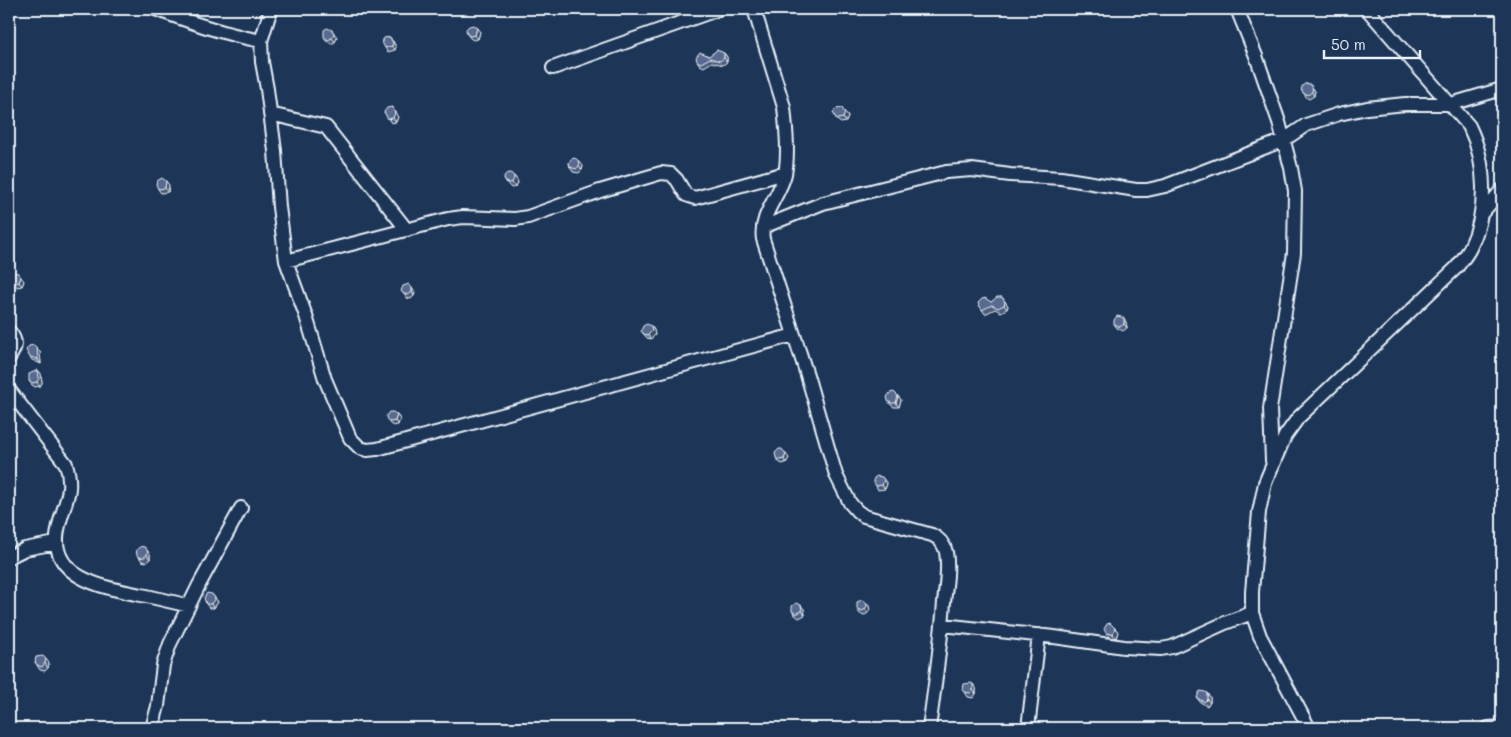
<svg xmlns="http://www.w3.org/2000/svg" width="1511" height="737" font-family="Mali,sans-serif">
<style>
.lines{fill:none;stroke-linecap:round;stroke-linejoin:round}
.minor-casing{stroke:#e8f1f8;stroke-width:16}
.minor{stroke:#1d3557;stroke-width:12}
.wall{fill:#4d5c7b;stroke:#e8f1f8}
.shaded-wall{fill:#3e4b64;stroke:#e8f1f8}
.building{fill:#596b8f;stroke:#e8f1f8}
</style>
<rect width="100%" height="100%" fill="#1d3557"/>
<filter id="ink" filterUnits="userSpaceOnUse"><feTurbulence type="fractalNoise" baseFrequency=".02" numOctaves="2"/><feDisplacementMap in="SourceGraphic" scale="10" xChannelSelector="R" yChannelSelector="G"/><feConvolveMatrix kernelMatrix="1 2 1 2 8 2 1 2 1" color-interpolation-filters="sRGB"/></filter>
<g filter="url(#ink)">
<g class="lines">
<defs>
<path id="minor" d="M155 9C190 22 224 34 261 41
M271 9 261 41 262 62 267 89 275 151 279 207 286 261 306 316 325 379 350 438 360 448 367 450 377 449 794 335
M754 9 784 107C786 128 789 153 785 174 780 196 759 215 763 239L807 375 836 475 850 503 857 511 864 516 932 535C939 538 944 544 946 552 949 568 946 586 944 602 941 644 935 686 929 728
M1237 9 1256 56 1279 122 1291 168 1295 191 1294 253 1270 409 1272 461
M553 68 719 9
M270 114 326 127 407 230
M1481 214 1502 190
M763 227 823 203 946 172 972 170 1010 175 1061 178 1136 190H1147L1165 186 1284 140 1306 125 1339 114 1367 108 1405 104H1451L1502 89
M286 261 448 219 463 217 515 219 528 217 600 191 661 173 671 174 677 180 686 195 695 198 785 173
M9 331C18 342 16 347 9 358
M9 390 66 464C75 493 63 503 58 530 48 579 107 588 141 595 157 598 173 602 189 606
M9 557 25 549 56 543
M943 625 1054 637 1124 647 1161 649 1172 647 1225 623 1252 613
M152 728 158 706 163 665 170 644 199 585 241 508
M1028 728 1039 635
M1309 728 1260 636 1252 613V592L1259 512 1265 483 1285 436 1298 418 1457 267C1461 261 1467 255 1470 248 1488 211 1487 163 1469 126L1367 9
M1488 728 1502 727"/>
</defs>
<!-- minor casing -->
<use href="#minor" class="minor-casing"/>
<!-- minor -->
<use href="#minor" class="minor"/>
</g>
<!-- wall -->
<path class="wall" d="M480 32 478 39 473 40 470 38 467 34Z
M324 37H337L335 42 331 44 327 41Z
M393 41 396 47 395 50 388 52 385 48Z
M724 53 727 57V62L723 65 712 62 704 67 700 65 697 61 709 56Z
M1312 87 1315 91 1314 96 1309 99 1307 98 1301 90Z
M384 112 398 117 396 122 391 123Z
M847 115 848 117 846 122 841 123 838 121 835 117Z
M569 163 583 166 582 170 579 173 573 172 570 167Z
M514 176 517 180 518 183 515 187 511 188 504 180Z
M169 185 168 192 161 193 158 189Z
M11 281H24L22 286 18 287 14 285Z
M401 291 415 293 414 296 411 299 407 298Z
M1002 297 1008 306 1007 309 1001 312 995 309 985 314 978 303 991 302Z
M1126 322 1127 328 1123 331 1117 328 1114 324Z
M651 326 654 330 655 335 651 339 647 338 641 331Z
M40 352 41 364 32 360 29 356Z
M38 370 41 374 42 383 40 386 35 387 32 385 29 381Z
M898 396 901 400 899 407H894L891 405 888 401Z
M397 415 400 419 398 425 393 426 390 424 387 420Z
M776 458H789L786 463 782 464 779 462Z
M885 481 887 484 885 489 878 490 876 486Z
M136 553 150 554V559L146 562 142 561Z
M215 598 218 602 214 608H209L206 604Z
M869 606 870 610 868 613 865 615 860 614 857 609Z
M804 609 805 615 799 618 795 615 792 611Z
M1115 628 1118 632 1116 638 1109 637 1106 633Z
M35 662 49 663 48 668 45 671 40 670Z
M973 684 976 688V694L973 698 968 697 965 692Z
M1207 693 1210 697V703L1207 706 1200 702 1197 698Z"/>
<!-- shaded-wall -->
<path class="shaded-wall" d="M477 28 480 32 478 39 475 35Z
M332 30 337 37 335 42 332 38Z
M390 37 396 47 395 50 392 46Z
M724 53 727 57V62L724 58Z
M1312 87 1315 91 1314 96 1312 92Z
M392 107 398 117 396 122 393 118Z
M844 111 848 117 846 122 843 118Z
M580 162 583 166 582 170 579 166Z
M514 176 517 180 518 183 515 187 512 183Z
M166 181 169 185 168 192 165 188Z
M21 277 24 281 22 286 19 282Z
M412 288 415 293 414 296 412 292Z
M1002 297 1008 306 1007 309 1004 305Z
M1124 318 1126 322 1127 328 1124 324Z
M651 326 654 330 655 335 651 339 648 335Z
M37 348 40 352 41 364 38 360Z
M38 370 41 374 42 383 40 386 37 382Z
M898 396 901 400 899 407 896 403Z
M397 415 400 419 398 425 395 421Z
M786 454 789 458 786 463 784 459Z
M882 477 887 484 885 489 882 485Z
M147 550 150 554V559L147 555Z
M212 594 218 602 214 608 211 604Z
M866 602 869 606 870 610 868 613 865 609Z
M801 605 804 609 805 615 802 611Z
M1115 628 1118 632 1116 638 1113 634Z
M46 659 49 663 48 668 45 663Z
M973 684 976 688V694L973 690Z
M1207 693 1210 697V703L1207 699Z"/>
<!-- building -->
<path class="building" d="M473 25 477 28 475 35 470 36 467 34 466 29 469 26Z
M327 28 332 30 334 33 332 38 328 40 324 37V30Z
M390 37 393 43 392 46 385 48 382 42 384 38Z
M717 50 724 53V58L720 61 710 58 701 63 697 61 696 57 700 52 709 56Z
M1301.5 89a5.5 5.5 0 1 1 11 0a5.5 5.5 0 1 1-11 0Z
M392 107 395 113 393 118 388 119 384 112 387 108Z
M842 108 845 113 843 118 838 119 835 117 833 112 836 109Z
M575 158 580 162 579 166 576 169 570 167 569 163 571 159Z
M504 178a5 5 0 1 1 10 0a5 5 0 1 1-10 0Z
M162 178 166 181 165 188 158 189 156 184 157 181Z
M13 272 18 273 21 277 19 282 15 283 11 281 10 278Z
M409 284 412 288V292L408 295 404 294 401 291 403 286Z
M997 297H1002L1005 302 1004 305 998 308 992 305 982 310 978 303 982 299 985 298 991 302Z
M1117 316 1121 317 1124 318V324L1120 327 1114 324V320Z
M647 324 651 326 652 331 648 335 644 334 641 331 643 326Z
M34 345 37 348 38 360 29 356 26 350 29 346Z
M38 370 39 379 37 382 32 383 29 381V374Z
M894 392 898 396 896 403H891L888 401 887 397 890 393Z
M389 412H393L397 415 395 421 390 422 387 420 386 416Z
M779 449H782L786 454 784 459 779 460 776 458 775 453Z
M877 476 882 477 884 480 882 485 876 486 873 481 874 478Z
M136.5 552a5.5 5.5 0 1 1 11 0a5.5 5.5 0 1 1-11 0Z
M207 593 212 594 215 598 211 604H206L204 598Z
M862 600 866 602 867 606 865 609 863 611 857 609V602Z
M796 603 799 604 801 605 802 611 796 614 792 611V606Z
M1110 623 1115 628 1113 634 1106 633 1104 629 1107 624Z
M43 656 46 659 45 663 42 667 37 665 35 662 36 657Z
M971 683 973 684V690L970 693 965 692 963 690 964 684Z
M1200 691 1205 692 1207 693V699L1204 702 1197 698 1198 695Z"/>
</g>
<!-- margin -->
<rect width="1511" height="737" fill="none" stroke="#1d3557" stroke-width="30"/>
<rect x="15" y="15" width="1481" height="707" fill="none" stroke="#e8f1f8" stroke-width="2" filter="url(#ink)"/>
<!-- scale -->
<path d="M1324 50v8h96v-8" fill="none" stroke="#e8f1f8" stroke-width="2.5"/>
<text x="1331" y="50" font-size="15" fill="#e8f1f8" stroke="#1d3557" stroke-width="4" paint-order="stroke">50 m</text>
</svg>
